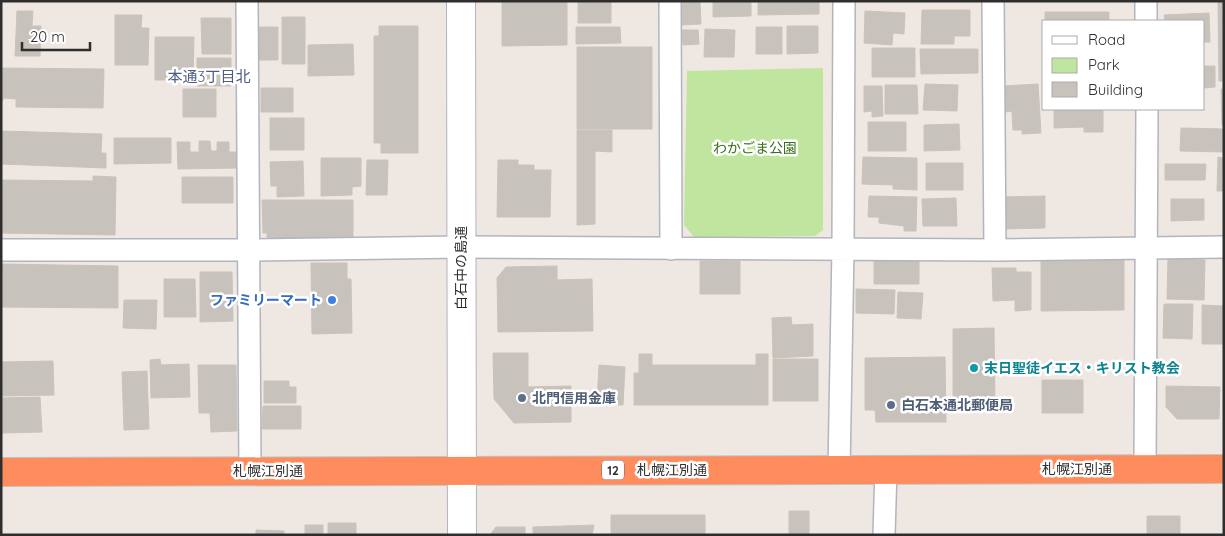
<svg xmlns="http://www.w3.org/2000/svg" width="1225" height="536" font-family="Quicksand,'Noto Sans JP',sans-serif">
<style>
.green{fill:#c0e59e}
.building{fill:#c8c2bc;stroke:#cbc3ba}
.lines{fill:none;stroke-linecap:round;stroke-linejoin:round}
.street-casing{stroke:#b1b5be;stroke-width:24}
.secondary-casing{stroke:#b1b5be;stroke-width:30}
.highway-casing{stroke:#c4c4c4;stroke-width:30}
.street{stroke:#fff;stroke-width:21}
.secondary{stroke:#fff;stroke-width:28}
.highway{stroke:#fe8c5d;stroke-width:28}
.shop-dot{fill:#3f7fe0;stroke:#fff;stroke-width:2}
.culture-dot{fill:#0f9aa8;stroke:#fff;stroke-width:2}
.service-dot{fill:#5c6f8a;stroke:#fff;stroke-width:2}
.labels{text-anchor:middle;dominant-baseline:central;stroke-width:5;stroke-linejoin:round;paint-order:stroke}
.shield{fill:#fff;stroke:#6d6d6d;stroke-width:1}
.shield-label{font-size:12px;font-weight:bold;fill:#2e2e2e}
.park-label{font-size:14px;fill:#386d1b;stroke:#fff}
.street-label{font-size:14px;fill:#2e2e2e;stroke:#fff}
.shop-label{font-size:14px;font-weight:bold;fill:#366cbe;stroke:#fff;text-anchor:end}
.culture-label{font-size:14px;font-weight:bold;fill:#0d838f;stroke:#fff;text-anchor:start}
.service-label{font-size:14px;font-weight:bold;fill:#4e5e75;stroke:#fff;text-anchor:start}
.neighbourhood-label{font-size:15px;fill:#4d5d80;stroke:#fff}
</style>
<rect width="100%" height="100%" fill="#efe7e1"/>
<!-- green -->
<path class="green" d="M823 68V230L815 236 694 237 684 225 687 71Z"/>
<!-- building -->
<path class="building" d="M502 1H567V45L502 46Z
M578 1H611V23H578Z
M681 1H700L701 24 682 25Z
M713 1H751V16L713 17Z
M758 1H819V14L758 15Z
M1218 2H1224V81H1219Z
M922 10H970V36H954V44H921Z
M17 11H33L32 26H41L40 56H15Z
M865 11 905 13 904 34 893 33 892 45 864 43Z
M1045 12H1109V21H1045Z
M1209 13 1210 42H1204V21H1165L1164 15Z
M115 15H142L141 28H149L148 65H115Z
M282 17H305V64H282Z
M201 18H231V54H202Z
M379 26H418V153H381V143H374V36H379Z
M787 26H818V53L787 54Z
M257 27H278V60H257Z
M576 27H620L621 43 576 44Z
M756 27H782V54H756Z
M705 29 735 30 734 57H704Z
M682 30H698L699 44 683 45Z
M155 37H194L193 80H155Z
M353 44 354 75 308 76V45Z
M577 47H652V129H577Z
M872 48H915V77H872Z
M920 49H978V73L921 74Z
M197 58H231V86H197Z
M1204 66H1215V87L1204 88Z
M1 68 104 69 103 108 16 107V99L4 98 1 103Z
M925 84 958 85 957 111 923 110Z
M1038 84 1041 133 1022 134V130H1013L1012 111 1005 112 1004 86Z
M885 85H917L918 114H885Z
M864 86H882L883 116 872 117V111L864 112Z
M261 88H293V112H261Z
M183 89H216V117H183Z
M1221 89H1224V124L1222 125Z
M1054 109H1103V132H1084V127L1054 128Z
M270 118H304V150H270Z
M868 122H906V151H868Z
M959 124 960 150 924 151V125Z
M1181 128 1224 129 1223 152 1180 151Z
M577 130H612V152L595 151V224L577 225Z
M1 131 102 134 101 153H106V168L1 164Z
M114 138H171V163L114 164Z
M199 141H210L211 151H217V142H229V152H236V168L178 169 177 142H190V152H199Z
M863 157 917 158V190L893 189V185L862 184Z
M1218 157 1224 158V191H1217Z
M321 158H361V186L352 187V195L321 196Z
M367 160H388L387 195H366Z
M498 160H518V165H534V170H551L550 217H497Z
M303 161 304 196 277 197V186H271L270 162Z
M926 163H963V190H926Z
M1165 164H1206L1205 180H1165Z
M93 176 116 177 115 235 1 233V180L93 181Z
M182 177H233V203H182Z
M869 196 917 197 916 231H904V226L879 223V217H868Z
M1045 196V228L1003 229 1002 197Z
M956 198 957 226H923L922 199Z
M1171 199H1204V220L1171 221Z
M262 200H353V239H267V233H263Z
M919 259V284H874V260Z
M1168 259 1205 260 1204 300 1167 299Z
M1124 260V310L1041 311V261Z
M700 261H740V294H700Z
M311 263H347V279H351L352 333 312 334Z
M1 264 118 266V308L1 307Z
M557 266V280L592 279 593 331 498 332 497 278 506 267Z
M992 268H1016V272H1031V310L1015 311V300L993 301Z
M200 272H232L233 321 200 322Z
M164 279H195L196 317H164Z
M856 289 895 290 894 314 856 313Z
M898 292 923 293 921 319 897 318Z
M124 300H157L156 329 123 328Z
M1164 304H1193L1192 339 1163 338Z
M1202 305 1224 306V344H1202Z
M791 317 792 325 813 324V356L773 358 772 318Z
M994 328 995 407H953V329Z
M493 353H528V387L571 386V422L514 423 494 399Z
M639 354H652V365H756V354H768V405H634V373H639Z
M945 357 946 422H876L875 410H865V358Z
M160 359 161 365 189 364 190 397 151 398 150 360Z
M773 359H818V401H773Z
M53 361 54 395 1 396V362Z
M198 365H236L237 431 211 432 210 413H199Z
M599 365 625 367 623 405 597 404Z
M147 371 149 429 124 430 122 372Z
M1042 380H1083V413H1042Z
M264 381H289V387H296V403H264Z
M1166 386 1220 387 1219 419H1177L1166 407Z
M40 397 42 432 1 433V398Z
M263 406H301V429H262Z
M789 511H809V535H789Z
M611 515H705V535H611Z
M1147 516H1180V535H1147Z
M328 523H356V535H328Z
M305 525H323V535H305Z
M594 525 592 535H533V527Z
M496 527H525V535H490Z
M256 530 284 531V535H256Z"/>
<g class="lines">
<defs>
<path id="street" d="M247 1 250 471
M670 1 671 249
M993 1 995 250
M1146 1V21
M1 250H248L461 247 995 250 1224 247
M1145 469 1147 109
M839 470 843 249 844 1
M884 535 886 469"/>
<path id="secondary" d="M461 1 462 535"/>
<path id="highway" d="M1 472 1224 469"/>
</defs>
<!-- street casing -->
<use href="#street" class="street-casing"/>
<!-- secondary casing -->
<use href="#secondary" class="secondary-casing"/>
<!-- highway casing -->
<use href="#highway" class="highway-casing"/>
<!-- street -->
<use href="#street" class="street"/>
<!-- secondary -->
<use href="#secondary" class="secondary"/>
<!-- highway -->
<use href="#highway" class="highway"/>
</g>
<!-- markers -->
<circle class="shop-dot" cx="332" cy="300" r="5"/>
<circle class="culture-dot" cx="974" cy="368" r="5"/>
<g class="service-dot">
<circle cx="522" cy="398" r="5"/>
<circle cx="891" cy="405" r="5"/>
</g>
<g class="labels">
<!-- shield labels -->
<rect class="shield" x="602" y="460.5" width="22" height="19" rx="4"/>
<g class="shield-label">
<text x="613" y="470">12</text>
</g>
<!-- park labels -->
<g class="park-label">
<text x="755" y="148">わかごま公園</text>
</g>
<!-- street labels -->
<g class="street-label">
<text transform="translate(461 268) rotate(-90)">白石中の島通</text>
<text x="1077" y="469">札幌江別通</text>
<text x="672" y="470">札幌江別通</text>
<text x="268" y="471">札幌江別通</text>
</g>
<!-- shop labels -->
<g class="shop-label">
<text x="322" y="300">ファミリーマート</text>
</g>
<!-- culture labels -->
<g class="culture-label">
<text x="984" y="368">末日聖徒イエス・キリスト教会</text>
</g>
<!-- service labels -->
<g class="service-label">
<text x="532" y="398">北門信用金庫</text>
<text x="901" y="405">白石本通北郵便局</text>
</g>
<!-- neighbourhood labels -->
<g class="neighbourhood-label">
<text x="209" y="76">本通3丁目北</text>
</g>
</g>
<!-- border -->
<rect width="1225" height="536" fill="none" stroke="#2e2e2e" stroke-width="5"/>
<!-- legend -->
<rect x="1042" y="20" width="162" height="90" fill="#ffffff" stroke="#ababab"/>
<rect x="1052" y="36" width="25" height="8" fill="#ffffff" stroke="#ababab"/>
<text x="1088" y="45" font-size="15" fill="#2e2e2e">Road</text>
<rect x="1052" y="58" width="25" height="15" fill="#c0e59e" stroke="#ababab"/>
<text x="1088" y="70" font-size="15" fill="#2e2e2e">Park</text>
<rect x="1052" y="82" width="25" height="15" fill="#c8c2bc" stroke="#ababab"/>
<text x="1088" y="95" font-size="15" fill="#2e2e2e">Building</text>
<!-- scale -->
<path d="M22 42v8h68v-8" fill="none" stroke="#2e2e2e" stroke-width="2.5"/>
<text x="30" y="42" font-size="15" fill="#2e2e2e" stroke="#ffffff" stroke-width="4" paint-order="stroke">20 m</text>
</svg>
